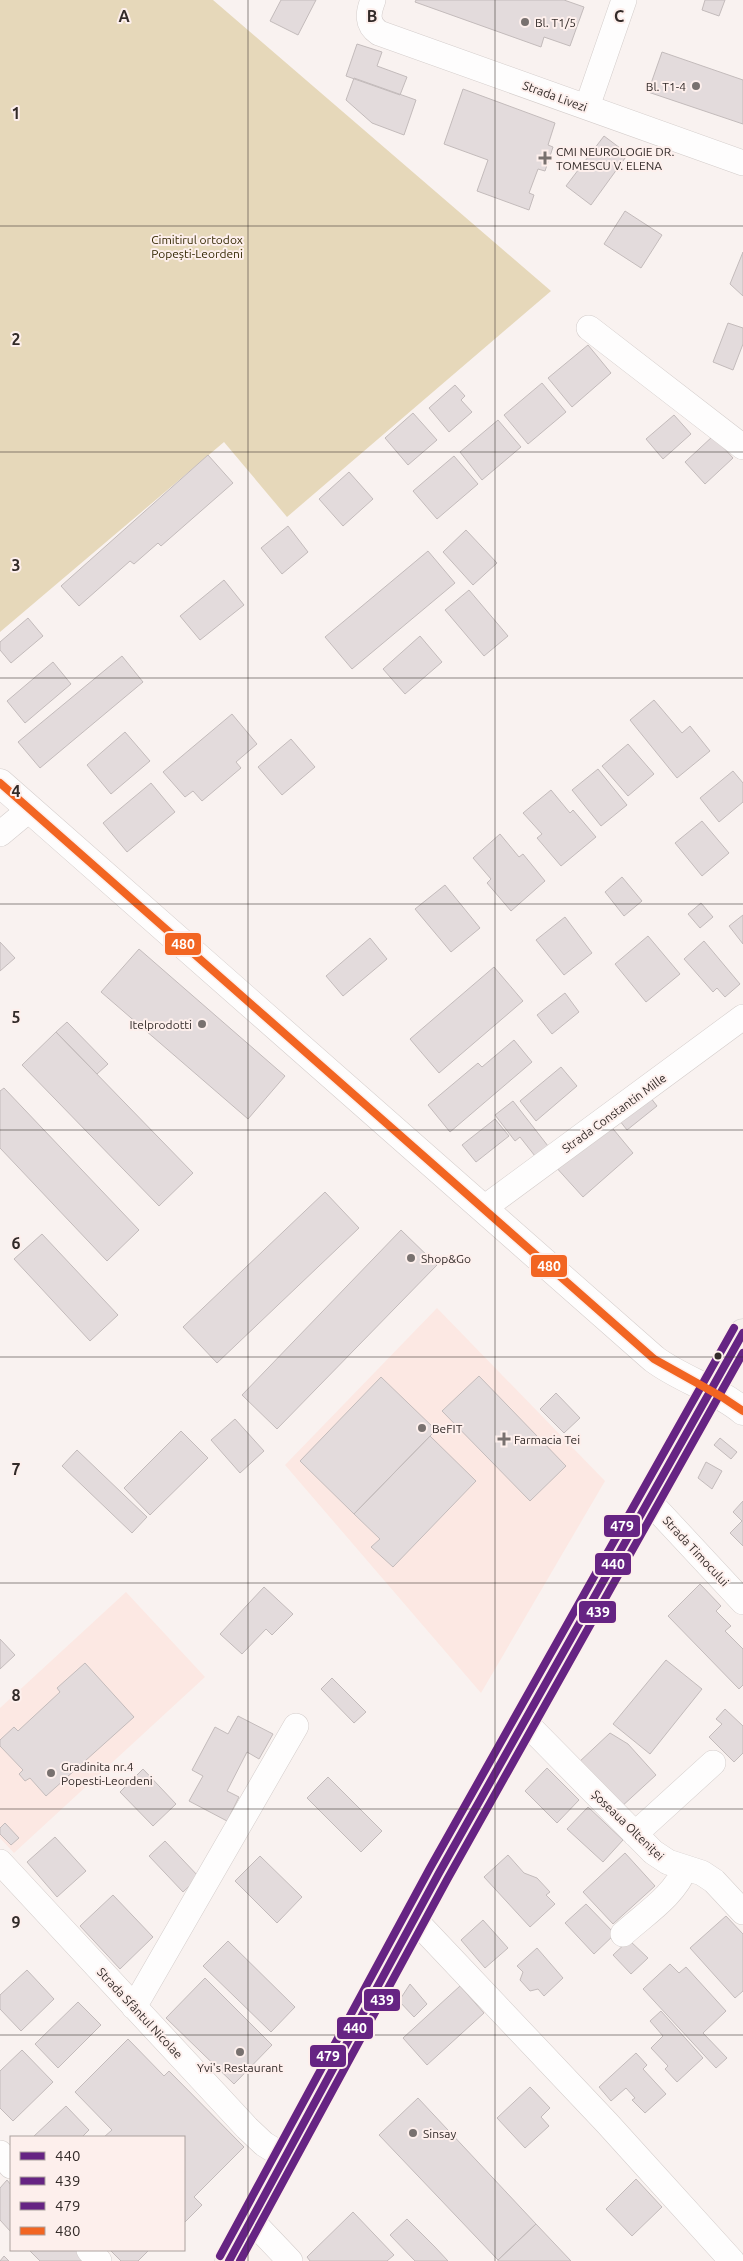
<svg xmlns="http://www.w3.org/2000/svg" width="743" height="2261" font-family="Ubuntu,sans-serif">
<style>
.built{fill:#fce8e3}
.green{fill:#e6d8ba}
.building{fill:#e3dbdc;stroke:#c3bbbb}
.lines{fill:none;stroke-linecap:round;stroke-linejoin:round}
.minor-casing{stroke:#d4cdcb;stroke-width:26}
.tertiary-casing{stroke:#d4cdcb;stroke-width:29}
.primary-casing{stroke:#d4d0cf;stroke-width:29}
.minor{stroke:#fefdfd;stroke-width:25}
.tertiary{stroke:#fefdfd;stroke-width:28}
.primary{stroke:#f7f2ee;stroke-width:28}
.bus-1-casing{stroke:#fdefec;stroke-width:11}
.bus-2-casing{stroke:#fdefec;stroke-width:11}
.bus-3-casing{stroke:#fdefec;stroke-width:11}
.bus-4-casing{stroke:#fdefec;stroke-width:11}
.bus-1{stroke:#662483;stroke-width:8}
.bus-2{stroke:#662483;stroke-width:8}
.bus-3{stroke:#662483;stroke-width:8}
.bus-4{stroke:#f26522;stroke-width:8}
.grid{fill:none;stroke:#332b29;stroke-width:1;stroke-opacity:0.55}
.poi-dot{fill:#78716f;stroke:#fdefec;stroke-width:2}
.bus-dot{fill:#332b29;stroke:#fdefec;stroke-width:2}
.labels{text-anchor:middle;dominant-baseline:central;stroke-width:4;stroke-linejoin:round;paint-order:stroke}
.poi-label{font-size:12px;fill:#332b29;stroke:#fdefec;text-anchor:start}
.street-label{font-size:12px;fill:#332b29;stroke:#fdefec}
.park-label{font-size:12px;fill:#342803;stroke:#fdefec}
.grid-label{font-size:16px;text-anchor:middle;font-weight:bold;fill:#332b29;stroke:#fdefec;stroke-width:4;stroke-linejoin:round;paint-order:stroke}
.line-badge{stroke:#fdefec;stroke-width:2}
.badge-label{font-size:14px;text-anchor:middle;font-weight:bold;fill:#fff}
</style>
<rect width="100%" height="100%" fill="#f9f2f0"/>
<!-- built -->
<path class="built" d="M437 1308 605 1481 481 1693 285 1465Z
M126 1592 205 1677 14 1853 0 1838V1708Z"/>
<!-- green -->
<path class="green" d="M0 0H213L551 291 287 517 224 442 0 632Z"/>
<!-- building -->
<path class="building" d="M281 0H316L298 35 270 21Z
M416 0H564L584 7 570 46 544 37 541 47 415 2Z
M705 0H725L719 16 702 10Z
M357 44 382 52 377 66 407 77 400 95 346 76Z
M662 52 743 80V124L648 92Z
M354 78 416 100 404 135 372 123 346 100Z
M463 89 555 123 548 145 553 147 545 171 538 169 529 193 534 195 529 210 477 191 488 160 444 144Z
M604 136 628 154 591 205 566 186Z
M625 211 662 235 641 268 604 244Z
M743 252V296L730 284Z
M728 323 743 328V344L733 370 713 362Z
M588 345 611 373 572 407 548 378Z
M542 383 566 412 528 444 504 415Z
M455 385 465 396 461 400 472 412 449 432 429 408Z
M413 413 437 440 408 465 385 438Z
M674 415 691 434 663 459 646 439Z
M498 420 521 447 482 480 460 452Z
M713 436 733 458 705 484 685 462Z
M208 455 233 483 161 546 158 543 134 564 130 561 79 606 61 586Z
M454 456 478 484 437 519 413 491Z
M349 472 373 499 343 526 319 499Z
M288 526 308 552 282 574 261 548Z
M466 530 497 563 473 585 443 552Z
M428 551 455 583 352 669 325 637Z
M224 580 244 605 200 640 180 616Z
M469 590 508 636 484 656 445 610Z
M28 618 43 636 11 663 0 650V642Z
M420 636 442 662 405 694 383 669Z
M122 656 143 682 40 768 18 742Z
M53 662 71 684 25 723 7 701Z
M654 700 682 733 690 726 710 751 677 778 630 720Z
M232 714 257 744 236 762 241 768 202 801 193 791 185 797 163 772Z
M125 732 150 761 111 794 87 765Z
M291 739 315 767 282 795 258 767Z
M628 744 654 774 628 796 602 766Z
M598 769 627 805 601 826 572 790Z
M733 771 743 783V802L719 822 700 798Z
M151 783 175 812 127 852 103 823Z
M551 790 570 813 573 810 596 837 561 866 537 838 542 834 523 813Z
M702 821 729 853 702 876 675 843Z
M500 834 519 857 523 854 545 881 511 911 487 883 491 879 473 858Z
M622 877 642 901 624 916 605 892Z
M445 885 480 928 451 952 415 909Z
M701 903 713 917 700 928 688 914Z
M743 915V944L729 926Z
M565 917 592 953 564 975 536 940Z
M648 936 680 974 646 1002 615 964Z
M370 938 387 959 343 996 326 976Z
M704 941 740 984 725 997 717 988 713 992 684 959Z
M0 942 15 958 0 971Z
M139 949 285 1076 248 1119 101 992Z
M494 967 523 1001 439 1073 410 1039Z
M565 993 579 1012 552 1034 537 1015Z
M67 1022 108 1064 97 1074 56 1032Z
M56 1032 193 1173 159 1206 22 1065Z
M514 1040 532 1062 450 1132 428 1105 478 1063 482 1067Z
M561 1067 577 1086 536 1121 520 1101Z
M4 1088 139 1230 107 1261 0 1148V1091Z
M647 1093 657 1106 627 1130 616 1116Z
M513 1101 548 1146 535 1156 520 1137 515 1141 495 1115Z
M495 1119 509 1136 476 1162 462 1145Z
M609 1124 633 1153 583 1197 554 1165Z
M325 1192 359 1228 217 1363 183 1327Z
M401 1230 437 1265 277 1429 242 1395Z
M42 1234 118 1315 90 1341 14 1259Z
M479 1376 566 1466 530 1501 442 1411Z
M381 1377 436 1430 354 1514 300 1461Z
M556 1393 580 1418 564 1433 540 1409Z
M235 1419 264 1451 240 1473 211 1440Z
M181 1431 208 1458 150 1515 124 1488Z
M430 1436 476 1481 393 1567 371 1547 380 1539 354 1514Z
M720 1438 737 1452 731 1459 714 1445Z
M77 1450 147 1517 132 1533 62 1466Z
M706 1462 722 1471 712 1489 698 1478Z
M743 1501V1546L730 1533 742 1521 733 1512Z
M700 1584 721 1606 716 1611 731 1626 725 1631 743 1649V1685L739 1689 668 1616Z
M264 1587 293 1614 272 1635 266 1629 242 1654 220 1634Z
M0 1639 15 1655 0 1669Z
M666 1660 702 1689 650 1754 613 1724Z
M85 1663 134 1717 46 1796 30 1778 25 1781 19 1774 23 1770 0 1746V1740L14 1727 18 1731 60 1692 57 1688Z
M332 1678 366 1712 354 1723 321 1689Z
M725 1709 743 1726V1753L734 1762 709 1737 722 1724 716 1719Z
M238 1716 273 1734 259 1759 247 1752 227 1791 239 1797 227 1821 189 1801 203 1776 192 1770 215 1727 228 1734Z
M610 1733 628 1744 656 1775 620 1808 578 1763Z
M547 1768 579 1800 557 1823 525 1791Z
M143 1769 176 1804 153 1826 120 1792Z
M328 1777 382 1831 361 1852 307 1798Z
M588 1807 623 1840 603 1862 567 1829Z
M5 1823 19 1838 11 1845 0 1834V1828Z
M55 1837 86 1871 57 1897 27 1862Z
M165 1841 199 1877 183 1892 149 1856Z
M625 1853 655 1886 613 1924 583 1892Z
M508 1855 524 1873 537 1878 550 1892 546 1895 555 1904 530 1927 484 1877Z
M260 1856 302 1897 277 1923 235 1881Z
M113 1895 153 1937 120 1969 80 1926Z
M586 1904 615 1934 594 1954 565 1923Z
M726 1916 743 1934V1991L735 1998 690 1948Z
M483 1920 508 1948 485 1968 461 1940Z
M629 1940 648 1958 631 1974 613 1955Z
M228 1941 295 2007 271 2032 203 1966Z
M537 1948 563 1978 544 1996 538 1989 530 1991 520 1980 523 1972 517 1966Z
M670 1964 679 1973 686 1967 726 2011 703 2033 727 2058 716 2068 643 1989Z
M27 1970 54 1999 21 2031 0 2009V1995Z
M205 1978 272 2045 234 2084 166 2018Z
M410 1984 427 2004 414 2017 399 2001Z
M460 1986 484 2013 427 2065 403 2038Z
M78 2002 101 2025 58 2068 35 2044Z
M661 2011 703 2058 677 2082 665 2069 668 2066 651 2048 663 2036 650 2021Z
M128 2039 164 2076 169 2071 244 2147 194 2197 202 2205 184 2223V2137H104L112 2130 75 2092Z
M22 2050 53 2082 13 2121 0 2108V2071Z
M636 2053 647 2065 643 2069 666 2094 645 2113 632 2100 635 2098 626 2088 611 2101 599 2087Z
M530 2087 550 2108 541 2117 549 2126 525 2148 497 2118Z
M418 2098 536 2224 498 2260 379 2135Z
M66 2106 89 2130 82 2137H33Z
M636 2179 662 2207 632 2236 606 2209Z
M7 2180 11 2185V2232L0 2220V2188Z
M353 2212 394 2255 387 2261H310L307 2257Z
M407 2219 435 2247 448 2261H415L390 2235Z
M536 2224 571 2261H498V2260Z
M29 2250H75L86 2261H40Z
M110 2250H149L138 2261H121Z
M4 2256 9 2261H0Z"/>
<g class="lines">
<defs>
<path id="minor" d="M373 0C368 13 366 24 379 33L743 163
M587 107 624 0
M589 328 743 447
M0 834 30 809
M484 1208 743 1017
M649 1501 743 1602
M524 1721 653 1852 668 1862 702 1873 714 1881 743 1912
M635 1834 713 1763
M0 1862 247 2128 264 2144 285 2157
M414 1919 607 2123 732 2261
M623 1934C645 1914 675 1895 685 1868
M134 2007 296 1726
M0 2153 11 2166
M251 2220 290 2261
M89 2250 99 2261"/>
<path id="tertiary" d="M0 783 654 1359C682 1380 717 1389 743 1411"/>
<path id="primary" d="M229 2261 439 1873 743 1333"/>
</defs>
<!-- minor casing -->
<use href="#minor" class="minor-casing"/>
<!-- tertiary casing -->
<use href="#tertiary" class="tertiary-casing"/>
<!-- primary casing -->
<use href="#primary" class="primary-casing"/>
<!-- minor -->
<use href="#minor" class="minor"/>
<!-- tertiary -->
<use href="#tertiary" class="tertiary"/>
<!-- primary -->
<use href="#primary" class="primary"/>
<defs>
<path id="bus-1" d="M229 2261 439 1873 743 1333"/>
<path id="bus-2" d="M240 2261 448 1878 743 1353"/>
<path id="bus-3" d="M220 2256 430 1868 734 1328"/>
<path id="bus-4" d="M0 783 654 1359 722 1397 743 1411"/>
</defs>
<!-- bus-1 casing -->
<use href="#bus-1" class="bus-1-casing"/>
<!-- bus-2 casing -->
<use href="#bus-2" class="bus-2-casing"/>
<!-- bus-3 casing -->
<use href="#bus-3" class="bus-3-casing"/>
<!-- bus-4 casing -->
<use href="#bus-4" class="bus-4-casing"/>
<!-- bus-1 -->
<use href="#bus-1" class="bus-1"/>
<!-- bus-2 -->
<use href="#bus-2" class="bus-2"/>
<!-- bus-3 -->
<use href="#bus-3" class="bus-3"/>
<!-- bus-4 -->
<use href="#bus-4" class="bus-4"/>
</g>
<!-- grid -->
<path class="grid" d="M248 0V2261M495 0V2261M0 226H743M0 452H743M0 678H743M0 904H743M0 1130H743M0 1357H743M0 1583H743M0 1809H743M0 2035H743"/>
<!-- markers -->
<g class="poi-dot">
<circle cx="525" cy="22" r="5"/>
<circle cx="696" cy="86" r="5"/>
<path d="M542.5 150.5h5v5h5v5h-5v5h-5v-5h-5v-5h5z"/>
<circle cx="202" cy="1024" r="5"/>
<circle cx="411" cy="1258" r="5"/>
<circle cx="422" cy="1428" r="5"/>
<path d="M501.5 1431.5h5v5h5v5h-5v5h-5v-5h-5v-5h5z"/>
<circle cx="51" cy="1773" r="5"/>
<circle cx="240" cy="2052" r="5"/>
<circle cx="413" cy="2133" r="5"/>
</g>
<circle class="bus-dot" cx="718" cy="1356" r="4.5"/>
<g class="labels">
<!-- poi labels -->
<g class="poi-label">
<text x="535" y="22">Bl. T1/5</text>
<text x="686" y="86" text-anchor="end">Bl. T1-4</text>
<text x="556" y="151">CMI NEUROLOGIE DR.<tspan x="556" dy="14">TOMESCU V. ELENA</tspan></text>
<text x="192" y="1024" text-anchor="end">Itelprodotti</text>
<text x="421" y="1258">Shop&amp;Go</text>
<text x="432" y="1428">BeFIT</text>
<text x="514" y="1439">Farmacia Tei</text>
<text x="61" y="1766">Gradinita nr.4<tspan x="61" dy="14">Popesti-Leordeni</tspan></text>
<text x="240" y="2067" text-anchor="middle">Yvi's Restaurant</text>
<text x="423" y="2133">Sinsay</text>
</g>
<!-- street labels -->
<g class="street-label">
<text transform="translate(555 96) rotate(20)">Strada Livezi</text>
<text transform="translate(614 1113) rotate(-36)">Strada Constantin Mille</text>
<text transform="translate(696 1551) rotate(47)">Strada Timocului</text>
<text transform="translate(628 1825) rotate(44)">Șoseaua Olteniței</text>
<text transform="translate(140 2013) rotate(47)">Strada Sfântul Nicolae</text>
</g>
<!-- park labels -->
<g class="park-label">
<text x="197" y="239">Cimitirul ortodox<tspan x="197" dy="14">Popești-Leordeni</tspan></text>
</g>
</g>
<g class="grid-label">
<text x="124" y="22">A</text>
<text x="372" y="22">B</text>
<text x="619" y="22">C</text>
<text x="16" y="119">1</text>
<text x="16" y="345">2</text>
<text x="16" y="571">3</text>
<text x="16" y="797">4</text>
<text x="16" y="1023">5</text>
<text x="16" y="1249">6</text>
<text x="16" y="1475">7</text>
<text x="16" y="1701">8</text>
<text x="16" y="1928">9</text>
</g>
<g class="line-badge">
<rect x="164" y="932" width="38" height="24" rx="5" fill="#f26522"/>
<rect x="530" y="1254" width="38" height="24" rx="5" fill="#f26522"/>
<rect x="603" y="1514" width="38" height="24" rx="5" fill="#662483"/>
<rect x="594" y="1552" width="38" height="24" rx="5" fill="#662483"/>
<rect x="578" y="1600" width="39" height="24" rx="5" fill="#662483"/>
<rect x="363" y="1988" width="38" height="24" rx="5" fill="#662483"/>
<rect x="336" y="2016" width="38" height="24" rx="5" fill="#662483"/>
<rect x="309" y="2044" width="38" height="24" rx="5" fill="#662483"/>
</g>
<g class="badge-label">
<text x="183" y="949">480</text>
<text x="549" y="1271">480</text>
<text x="622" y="1531">479</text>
<text x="613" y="1569">440</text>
<text x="598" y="1617">439</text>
<text x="382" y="2005">439</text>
<text x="355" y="2033">440</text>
<text x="328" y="2061">479</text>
</g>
<!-- legend -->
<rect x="10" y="2136" width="175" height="115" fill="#fdefec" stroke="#aca19e"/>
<rect x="20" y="2152" width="25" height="8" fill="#662483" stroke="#aca19e"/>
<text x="55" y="2161" font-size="15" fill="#332b29">440</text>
<rect x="20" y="2177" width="25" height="8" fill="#662483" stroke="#aca19e"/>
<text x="55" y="2186" font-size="15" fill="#332b29">439</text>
<rect x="20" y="2202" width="25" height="8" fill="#662483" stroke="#aca19e"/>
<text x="55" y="2211" font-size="15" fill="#332b29">479</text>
<rect x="20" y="2227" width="25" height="8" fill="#f26522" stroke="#aca19e"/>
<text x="55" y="2236" font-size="15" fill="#332b29">480</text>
</svg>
